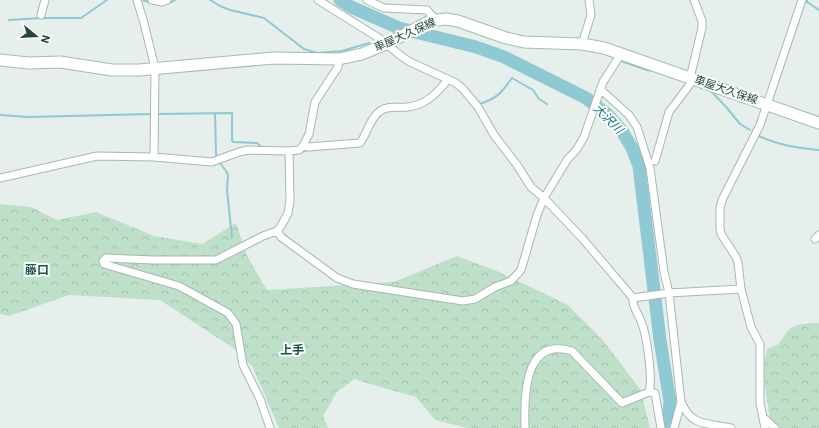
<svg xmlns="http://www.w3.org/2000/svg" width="819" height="428" font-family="Roboto,'Noto Sans JP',sans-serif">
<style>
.forest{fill:url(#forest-crowns)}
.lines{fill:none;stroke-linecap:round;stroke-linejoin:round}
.stream{stroke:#8ec9d4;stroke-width:2}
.river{stroke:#8ec9d4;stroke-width:13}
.street-casing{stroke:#a8b8b2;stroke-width:9}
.secondary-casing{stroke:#a4bbb3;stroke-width:13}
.street{stroke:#fff;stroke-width:7}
.secondary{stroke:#fff;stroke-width:11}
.labels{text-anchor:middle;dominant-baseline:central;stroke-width:4;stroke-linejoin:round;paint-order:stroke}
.street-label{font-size:11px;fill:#24423a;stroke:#f7fbf9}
.water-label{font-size:12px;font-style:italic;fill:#1c6f80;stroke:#f7fbf9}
.neighbourhood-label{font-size:12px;font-weight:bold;fill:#1f5548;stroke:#f7fbf9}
</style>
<defs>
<pattern id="forest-crowns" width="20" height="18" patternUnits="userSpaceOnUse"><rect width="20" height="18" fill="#bfe0c8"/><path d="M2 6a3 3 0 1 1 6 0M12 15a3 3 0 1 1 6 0" fill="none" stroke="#a4c1ad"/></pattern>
</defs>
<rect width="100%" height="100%" fill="#e6efeb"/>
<!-- forest -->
<path class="forest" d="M0 204 31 207 57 220 96 212 154 236 202 244 236 223 247 256 267 290 394 282 457 256 497 271 568 305 602 339 640 389 650 428H467L435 420 416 397 387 389 354 379 337 392 323 416 328 428H279L252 366 233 348 160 300 69 295 9 316 0 314Z
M811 323H819V428H771L763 371 767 349C784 344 779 339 790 329 795 324 805 324 811 323Z"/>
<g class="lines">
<!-- stream -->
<path class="stream" d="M143 0 151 3
M210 0 220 6 230 10 264 18 304 49 317 53 342 51 369 43
M807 0V2L819 10
M169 3 175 0
M9 20 41 18H81L107 0
M621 61 647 70 656 71
M710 90 727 108 740 124 750 130
M479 104C497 99 502 92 512 78L533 90 539 99 547 104
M215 113 216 154 217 158
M158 114 232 113V141L234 142 257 143 263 148
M1 115 28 117 152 114
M757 135C777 145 797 148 819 150
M292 155 307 150
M220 163 226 171 228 175 227 190 232 238"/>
<!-- river -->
<path class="river" d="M340 0 351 7 399 28 476 47 504 57 586 98 608 115 622 131 632 148 639 166 660 340 670 402 667 428"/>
<defs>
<path id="street" d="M137 0 144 23 155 68 154 157
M152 0 162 2 167 0
M318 0 382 40 401 56 410 62 456 83 463 89 478 107 494 135 517 165 531 187 544 198 582 238 633 298C632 308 639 314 642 324 647 337 653 380 649 392
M367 0 384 8 427 10 435 19
M41 15 45 0
M582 44 591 15 589 0
M690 78 702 28V21L694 0
M600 89 629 115 637 127 650 168 664 272 669 293 681 402 674 428
M303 146 308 147 360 143C367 134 370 118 380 111 388 105 398 108 407 107 424 106 438 93 448 79
M655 161 669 112 694 79
M0 178 97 156 154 157 212 162 239 152 248 150 289 151 299 150 303 146 309 134 315 102 338 67 339 59
M277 231 281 237 337 278 353 284 463 301 475 299 495 287 511 281 521 270 537 215 544 198 567 160 577 149 584 137 603 82 621 54
M815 239 819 235
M633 298 669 293 741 289
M681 402C693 428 706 422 731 428
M763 417 775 428
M270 428 260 399 243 365 236 324 228 313 179 286 104 264 103 261 106 258 153 260H216L263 236 277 231 281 226 288 213 290 201 289 151
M525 428C524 396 524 336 572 351L622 403 649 392 655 393 661 428
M765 428 760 403V344L751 327 741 289 738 263 736 257 721 234 720 228V207L723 198 760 125 802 0"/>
<path id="secondary" d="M0 60 29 63 60 62 112 70H139L274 58 339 59 362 54 386 44 430 21 446 19 458 21 506 38 524 42 582 44 604 48 819 123"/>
</defs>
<!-- street casing -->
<use href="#street" class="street-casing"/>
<!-- secondary casing -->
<use href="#secondary" class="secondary-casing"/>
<!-- street -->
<use href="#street" class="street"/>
<!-- secondary -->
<use href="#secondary" class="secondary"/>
</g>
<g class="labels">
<!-- street labels -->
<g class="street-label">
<text transform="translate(405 35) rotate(-24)">車屋大久保線</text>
<text transform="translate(726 90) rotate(19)">車屋大久保線</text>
</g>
<!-- water labels -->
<g class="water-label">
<text transform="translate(608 119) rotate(45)">大沢川</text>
</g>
<!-- neighbourhood labels -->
<g class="neighbourhood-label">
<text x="37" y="270">藤口</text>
<text x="292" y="350">上手</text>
</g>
</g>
<!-- north arrow -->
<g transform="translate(36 36) rotate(108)" stroke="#f7fbf9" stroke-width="3" paint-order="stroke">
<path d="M0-3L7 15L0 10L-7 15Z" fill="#24423a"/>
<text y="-6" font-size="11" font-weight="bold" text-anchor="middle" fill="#24423a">N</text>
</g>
</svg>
